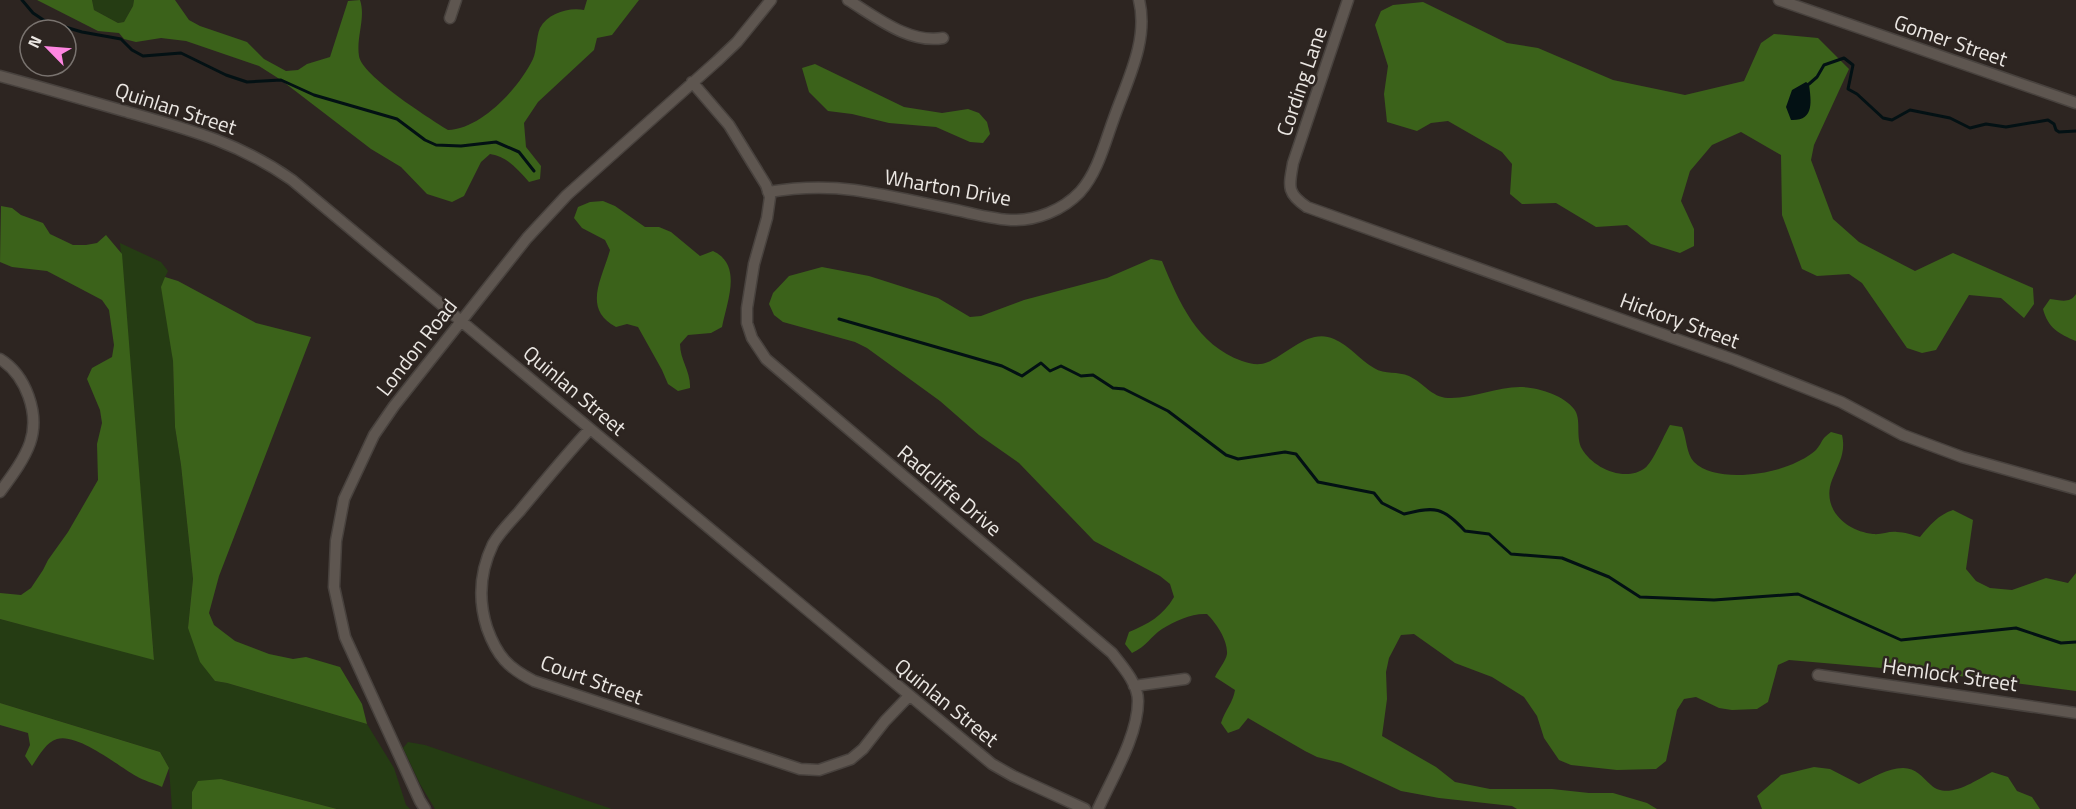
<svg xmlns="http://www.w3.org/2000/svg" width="2076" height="809" font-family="'Titillium Web',sans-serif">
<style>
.green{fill:#253c13}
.forest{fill:#3b621a}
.water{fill:#031114}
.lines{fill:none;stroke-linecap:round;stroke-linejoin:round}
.stream{stroke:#031114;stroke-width:3}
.minor-casing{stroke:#48423e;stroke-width:13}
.minor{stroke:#5e5650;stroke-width:10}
.labels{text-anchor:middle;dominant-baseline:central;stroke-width:5;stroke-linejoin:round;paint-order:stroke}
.street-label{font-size:21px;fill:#ebe7e3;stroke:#2d2521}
</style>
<rect width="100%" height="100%" fill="#2d2521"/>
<!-- green -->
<path class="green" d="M92 0H134L133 6 124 22 118 23 94 10Z
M120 243 161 262 168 271 165 277 173 361 175 427 181 465 193 579 188 628 215 681 227 683 367 724 394 768 406 805 410 809H337L221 779 192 792V809H172L169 768 160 752 0 703V619L154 659Z
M408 742 425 745 612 809H435L420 784 403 748Z"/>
<!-- forest -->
<path class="forest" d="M37 0H92L94 10 118 23 124 22 133 6 134 0H175L189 20 200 26 247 42 264 59 286 71 298 70 307 64 330 57 348 1 360 0C366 18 356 37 359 56 362 76 429 118 448 130 481 129 519 88 533 59 537 50 536 37 540 28 548 13 569 7 584 10L587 0H639L612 35 597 38 594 50 538 102 524 123 526 147 541 166 540 179 529 182C517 169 508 157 490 154L481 162 464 196 452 202 427 194 401 167 371 149 281 80 259 66 186 41 161 38 136 42 124 39 119 33 98 31Z
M1423 2 1507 43 1538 48 1613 80 1685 95 1744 81 1761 43 1774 34 1818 38 1849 69 1814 145 1811 160 1833 219 1859 242 1915 271 1953 253 2033 288 2034 304 2024 318 2001 298 1969 295 1936 350 1922 353 1907 348 1862 283 1849 274 1817 276 1802 269 1782 215 1781 155 1741 132 1712 145 1690 171 1681 201 1694 229V246L1680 253 1651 244 1627 225 1596 227 1556 203 1522 204 1510 194 1512 164 1502 152 1448 121 1431 123 1417 131 1387 122 1384 94 1388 66 1375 25 1381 11 1393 5Z
M815 64 904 107 942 113 968 109 979 113 987 122 990 134 983 143 970 142 936 127 889 123 852 114 828 111 807 90 809 92 802 68Z
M603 201 615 206 645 227H659L671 232 700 256 713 251C743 265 727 301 722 327L711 333 688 335 680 344C680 360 691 372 690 388L678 391 668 384 662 370 638 327 627 324 616 327C582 309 602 279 610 250L605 240 582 228 574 218 578 207 590 202Z
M1 206 12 208 21 215 43 223 50 234 73 245H86L97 243 106 235 122 254 154 660 0 619V593L21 595 31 588 43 570 48 560 68 532 98 480 97 444 102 423 100 410 87 379 92 368 112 357 114 345 109 310 102 300 47 271 12 267 0 262Z
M1151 259 1162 261C1179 302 1197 345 1242 361 1251 364 1259 366 1268 362 1288 354 1309 328 1334 339 1349 345 1360 360 1374 368 1385 375 1398 371 1409 376 1424 383 1431 397 1448 398 1472 399 1496 387 1520 387 1537 387 1564 395 1574 409 1582 419 1575 437 1582 449 1593 468 1625 483 1645 468 1653 462 1664 435 1670 425L1682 427C1687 439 1686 453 1694 462 1715 483 1772 475 1797 462 1802 460 1812 454 1816 450 1823 442 1820 440 1831 432L1842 435C1846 452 1839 463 1832 480 1821 509 1846 531 1873 534 1881 535 1889 531 1897 532 1904 532 1913 535 1920 537 1930 525 1938 515 1953 510L1973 520 1966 569 1976 581 1990 588 2012 590 2046 578 2068 583 2076 573V691L1928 672 1789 660 1778 665 1768 702 1757 709 1732 710 1719 708 1696 697 1684 699 1677 710 1666 761 1656 769 1617 770 1571 765 1559 760 1544 738 1537 716 1524 697 1492 677 1455 663 1414 634 1401 635 1389 658 1386 672 1387 699 1382 736 1436 767 1455 782 1490 789H1552L1589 793H1613L1647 803 1657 809H1517L1512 806 1439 798 1401 791 1341 763 1317 757 1305 751 1248 718 1239 729 1228 733 1221 723C1225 710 1233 703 1235 690L1215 677C1218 670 1226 661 1227 654 1228 640 1216 623 1207 614 1192 613 1175 621 1162 629 1150 637 1147 646 1132 653L1125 644 1129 632C1148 624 1163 616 1174 597L1170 584 1160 576 1094 541 1019 463 979 435 940 401 867 348 855 342 783 322 774 315 769 304 773 293 789 276 822 267 869 276 938 298 970 317 981 316 1024 300 1107 278Z
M165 277 178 281 256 323 311 337 219 576 209 613 214 625 235 641 269 654 293 659 306 657 340 667 362 704 367 724 227 683 215 681 200 662 188 628 193 579 181 465 175 427 173 361 161 287Z
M2076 294V341C2059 334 2048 328 2043 309L2050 299C2060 300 2070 304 2076 294Z
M0 703 160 752 169 768 162 787C154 783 144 781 136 776 118 766 78 733 57 739 46 742 39 756 32 766L25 756 30 745 28 733 0 725Z
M1814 767 1830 769 1859 784C1873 778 1887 768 1903 768 1916 768 1922 777 1931 785 1948 801 1976 780 1992 772L2008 777 2017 791 2032 797 2040 809H1762L1757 796 1781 775Z
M221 779 337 809H192V792L198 781Z"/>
<!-- water -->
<path class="water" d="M1806 82 1809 84C1811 101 1815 121 1791 120L1786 107 1792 90Z"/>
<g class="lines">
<!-- stream -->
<path class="stream" d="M22 0 33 13 45 21 82 32 121 39 132 50 143 56 181 53 226 75 247 82 281 80 314 95 397 119 425 140 436 145 461 146 496 142 519 152 534 171
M1809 84 1817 77 1824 65 1844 58 1853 65 1848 89 1857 94 1883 118 1892 120 1910 110 1950 118 1970 128 1986 124 2006 127 2048 120 2054 124 2056 130 2059 132 2076 131
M839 319 1002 366 1022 376 1041 363 1050 371 1061 366 1081 376 1093 375 1113 388 1124 389 1168 411 1226 455 1238 459 1285 452 1296 454 1318 482 1374 493 1382 503 1404 514C1435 506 1443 507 1465 531L1489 534 1511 554 1562 558 1609 577 1640 597 1714 600 1798 594 1901 640 2016 628 2061 643 2076 642"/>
<defs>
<path id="minor" d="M848 0C876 17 909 44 943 38
M1348 0 1293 163C1289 186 1286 193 1307 207L1735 360 1841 402 1903 435 1962 457 2076 489
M1779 0 2076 103
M450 18 456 0
M0 76C41 87 82 99 124 111 187 129 238 142 292 180L992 764 1013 776 1085 809
M692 82 729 125 766 185 770 197 767 218 754 264 747 308V323L752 338 766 359 1112 653C1122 666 1138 683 1138 701 1138 736 1112 778 1098 809
M768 192C798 187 825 186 854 190 890 195 926 204 961 211 977 215 994 219 1011 220 1036 221 1063 210 1080 192 1098 172 1105 142 1114 118 1127 81 1149 40 1139 0
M0 359C26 375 40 414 30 443 24 460 11 477 0 492
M590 429C565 456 542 484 519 512 510 522 499 533 493 544 480 571 478 600 487 628 497 656 508 668 534 681L800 769 819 770 851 759 863 749 885 721 909 696
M1818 675 2076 713
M1134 686 1185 679
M425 809 420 801 345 637 334 587 336 541 344 499 374 435 394 406 527 238 567 195 717 61 737 42 771 0"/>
</defs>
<!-- minor casing -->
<use href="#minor" class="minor-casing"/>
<!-- minor -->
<use href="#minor" class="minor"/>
</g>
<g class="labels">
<!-- street labels -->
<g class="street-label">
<text transform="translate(1951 40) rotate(19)">Gomer Street</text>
<text transform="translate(1301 81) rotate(-71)">Cording Lane</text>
<text transform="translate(176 108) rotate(18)">Quinlan Street</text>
<text transform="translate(948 187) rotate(10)">Wharton Drive</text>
<text transform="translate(1680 320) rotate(20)">Hickory Street</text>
<text transform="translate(416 347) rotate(-52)">London Road</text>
<text transform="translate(575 390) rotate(40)">Quinlan Street</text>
<text transform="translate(950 490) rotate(40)">Radcliffe Drive</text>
<text transform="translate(1950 674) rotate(8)">Hemlock Street</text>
<text transform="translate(592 679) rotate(20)">Court Street</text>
<text transform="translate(947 702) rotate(39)">Quinlan Street</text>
</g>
</g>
<!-- north arrow -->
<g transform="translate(48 48) rotate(295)"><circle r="28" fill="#2d2521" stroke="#79736f" stroke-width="1.5"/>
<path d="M0-4.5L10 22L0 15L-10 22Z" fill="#fe86e1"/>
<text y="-9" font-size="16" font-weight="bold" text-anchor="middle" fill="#ebe7e3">N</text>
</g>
</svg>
